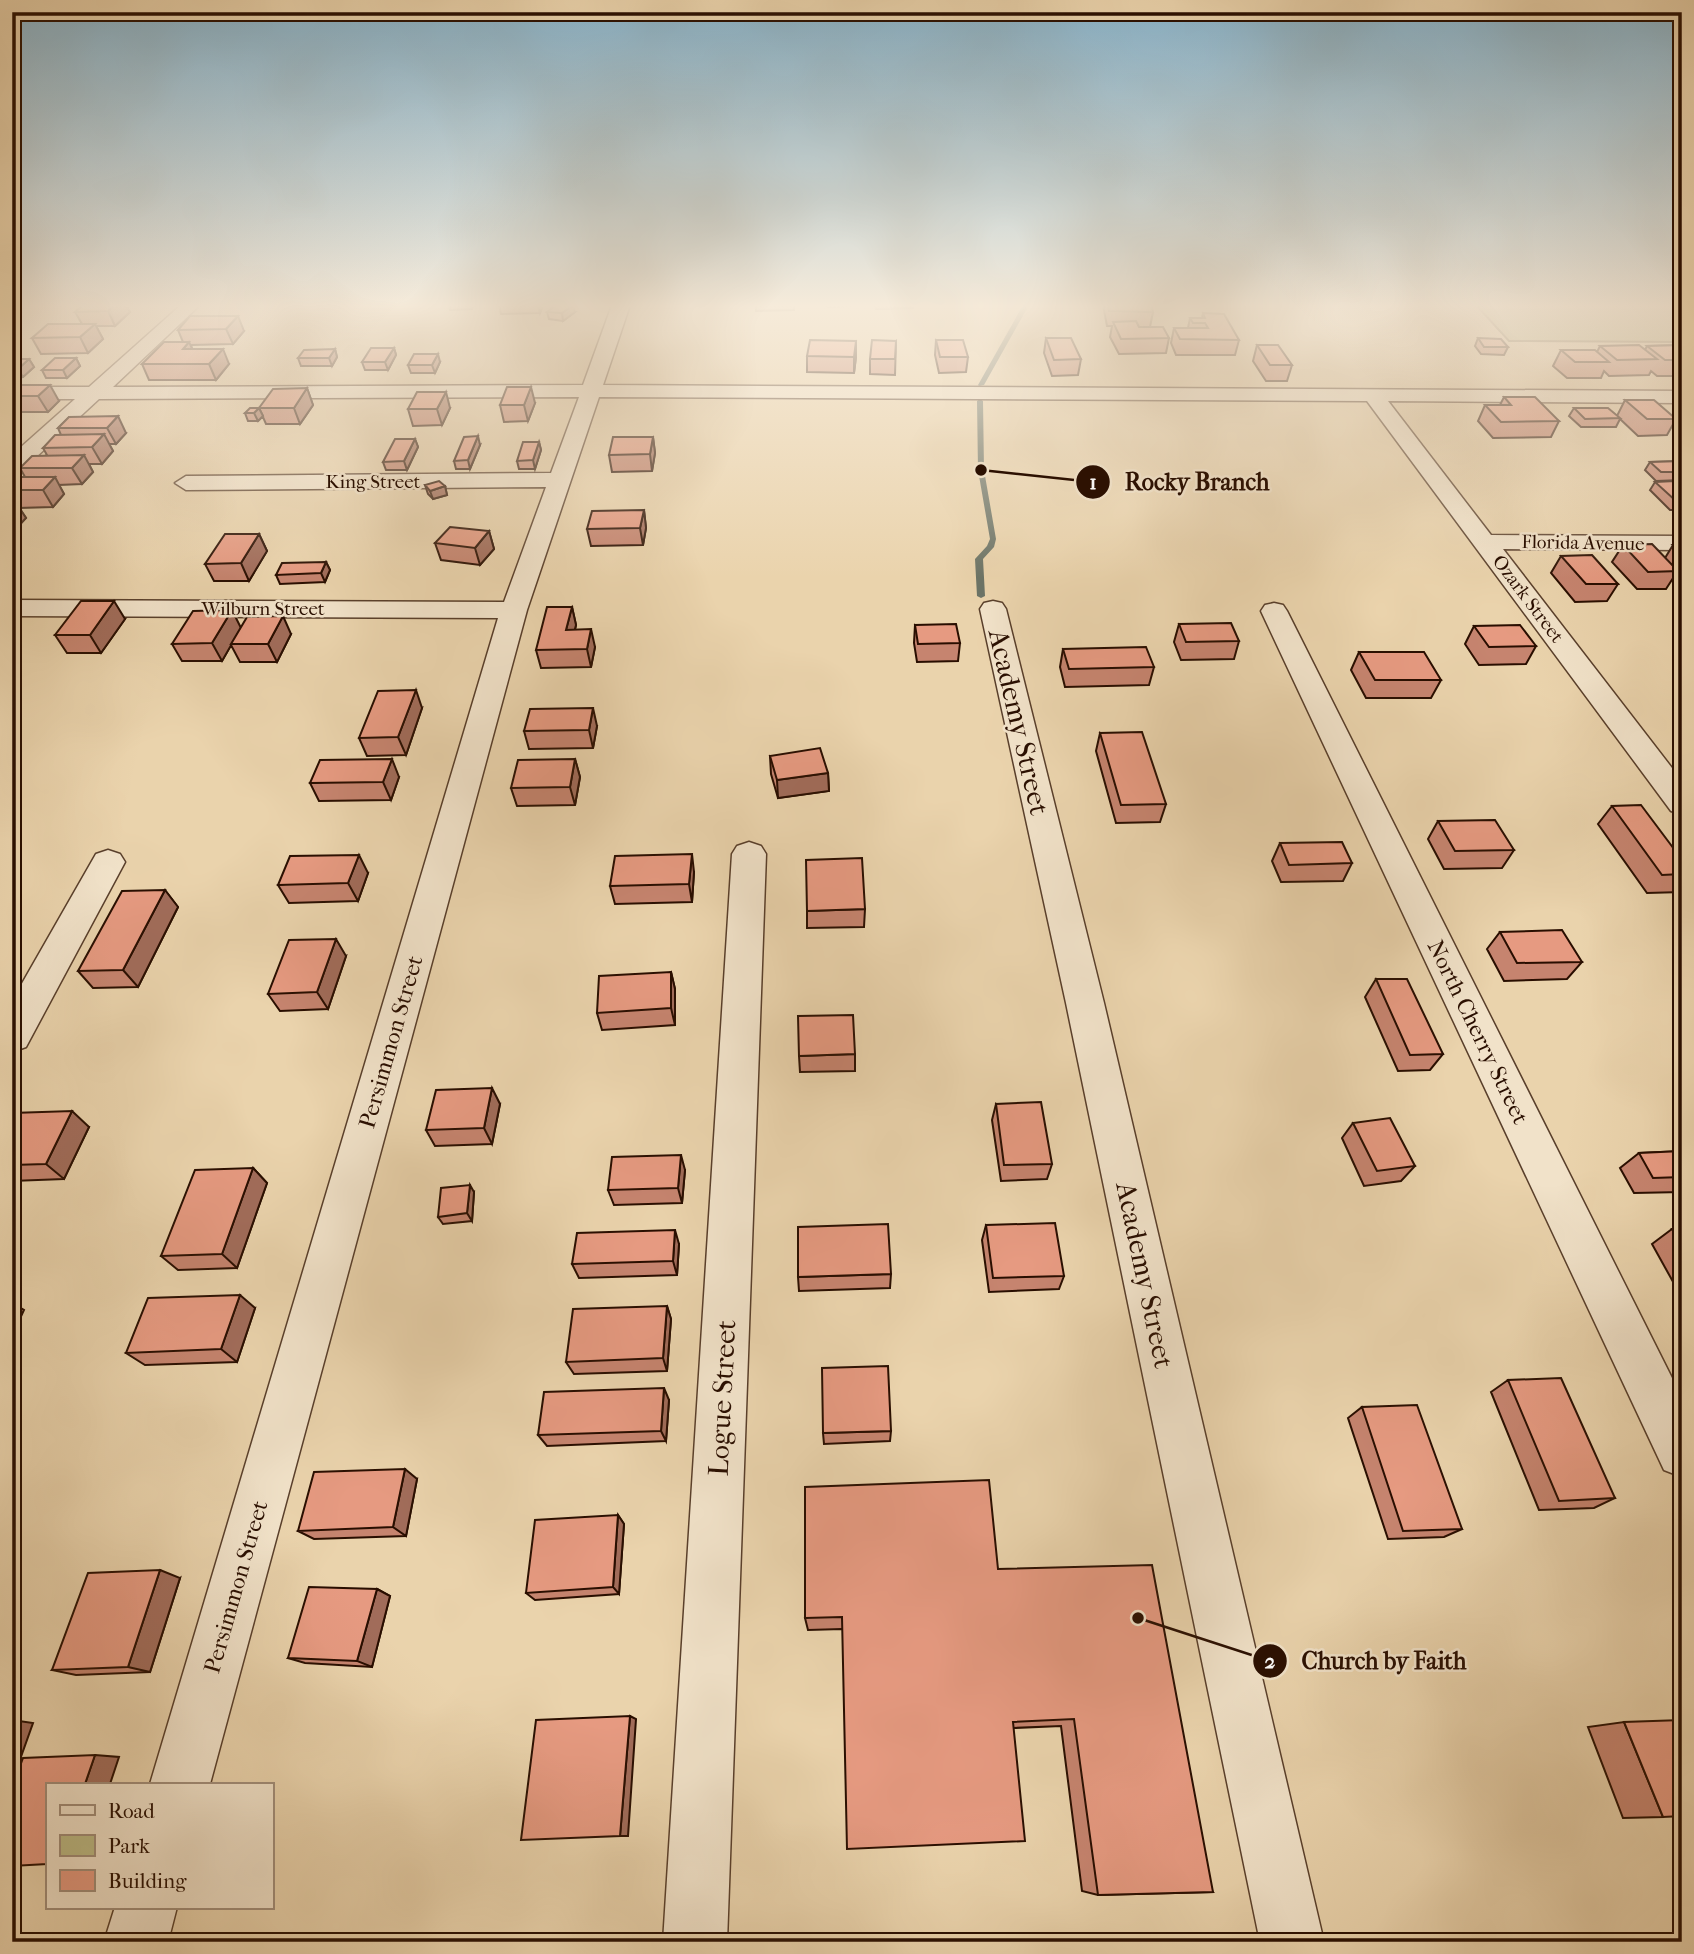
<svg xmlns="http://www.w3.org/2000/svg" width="1694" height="1954" font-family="'IM FELL French Canon',serif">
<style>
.green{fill:#bcbb86;stroke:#726443;stroke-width:2}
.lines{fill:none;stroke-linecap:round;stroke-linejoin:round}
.stream{fill:#6c7467;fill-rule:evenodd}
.street-casing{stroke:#593f2b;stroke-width:3}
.street{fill:#f1e2c9;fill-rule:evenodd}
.wall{fill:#c6846f;stroke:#290e00;stroke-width:2}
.shaded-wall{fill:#a16c5a;stroke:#290e00;stroke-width:2}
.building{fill:#e69a81;stroke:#290e00;stroke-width:2}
.labels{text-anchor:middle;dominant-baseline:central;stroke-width:5;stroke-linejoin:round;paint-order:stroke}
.far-street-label{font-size:19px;fill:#290e00;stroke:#f1e2c9}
.street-label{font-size:23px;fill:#290e00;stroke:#f1e2c9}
.near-street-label{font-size:28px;fill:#290e00;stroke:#f1e2c9}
.leader{fill:none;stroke:#290e00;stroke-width:2.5}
.callout-dot{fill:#290e00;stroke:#f1e2c9;stroke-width:2.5}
.mark-label{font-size:21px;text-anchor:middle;font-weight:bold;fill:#fff}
.callout-label{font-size:24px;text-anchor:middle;font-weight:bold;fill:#290e00;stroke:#f1e2c9;stroke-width:5;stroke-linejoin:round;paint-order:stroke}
</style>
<rect width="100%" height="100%" fill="#ead3ac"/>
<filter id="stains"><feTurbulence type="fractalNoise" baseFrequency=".00286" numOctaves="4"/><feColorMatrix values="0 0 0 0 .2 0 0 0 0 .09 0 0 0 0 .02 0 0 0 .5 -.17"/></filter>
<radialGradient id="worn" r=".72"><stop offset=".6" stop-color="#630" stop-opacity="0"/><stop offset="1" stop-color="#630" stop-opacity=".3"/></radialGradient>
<!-- green -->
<path class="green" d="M1476 305H1682V342L1509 341Z"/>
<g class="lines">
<!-- stream -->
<path class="stream" d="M1023 305H1029L984 385 979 386 978 385Z
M980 399 983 401 984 470 996 539 994 547 983 559 985 596 981 598 977 596 975 559 987 546 990 539 978 470 977 401Z"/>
<defs>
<path id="street" d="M181 305H200L113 387 583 385 612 305H630L603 385 1682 391V403L1388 401 1491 535 1682 536V550L1503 549 1682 781V814L1671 811 1367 401 599 397 527 610 210 1784H150L498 618 12 616V600L504 602 546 487 186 490 175 483 186 476 551 473 579 397 99 399 20 472 12 474V455L75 399H12V387H89Z
M993 601 1002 603 1006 609 1104 1003 1324 1942H1260L1066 1003 980 609 984 603Z
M1274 603 1283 605 1287 611 1682 1398V1477L1664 1470 1261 611 1265 605Z
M749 842 761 846 766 854 727 1942H663L732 854 737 846Z
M108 850 120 854 125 862 26 1047 12 1052V1001L96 854Z
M115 1907H177L168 1942H104Z"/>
</defs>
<!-- street casing -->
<use href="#street" class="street-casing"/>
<!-- street -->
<use href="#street" class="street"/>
</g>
<!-- wall -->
<path class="wall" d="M83 305H126L130 312 115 326H96L103 339 88 353 41 354 32 338 82 324 75 312Z
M449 305H474L472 309 450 310Z
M499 305H543L540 313 501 314Z
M756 305H794V310L756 311Z
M827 305H851V306L828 307Z
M875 305H913V308L876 309Z
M1103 305H1151L1153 312 1150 327 1169 338 1166 353 1119 354 1110 337 1112 326H1107Z
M547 312H575L563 321 549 319Z
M1203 313 1239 340 1235 355H1176L1171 343 1174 328H1188L1190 318H1202Z
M190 316 244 331 233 344 191 345 192 349 229 364 216 380H149L142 364 183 342 178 330Z
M1046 338 1081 359 1078 375 1052 376 1044 353Z
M1478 338 1508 347 1504 355 1481 354 1475 346Z
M936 340 968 357 966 372 939 373 935 355Z
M856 341V357L854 373 807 372V356Z
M896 341 895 375 870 374V359Z
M1257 345 1292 365 1287 381H1266L1253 361Z
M1682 345V376H1657L1651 371 1649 375 1609 376 1604 371 1601 378H1567L1553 366 1561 350 1597 352 1600 346 1645 350 1647 346Z
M394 348 396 355 388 370H365L362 362Z
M335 349 337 357 332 366H301L298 358Z
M76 358 80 366 67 378H46L42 370Z
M12 359H29L34 367 23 377H12Z
M440 362 435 373H411L408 365Z
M12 385 59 401 48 412H16L12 415Z
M307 388 313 405 300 424H266L259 408Z
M1504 397 1559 421 1551 437 1493 438 1478 421 1485 405H1500Z
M1625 400 1676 419 1667 435 1638 436 1620 419 1616 427H1581L1569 416 1574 408 1617 416Z
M535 403 528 421 504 422 500 405Z
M259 408 263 416 258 421H248L245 413Z
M450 408 442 425 413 426 408 409Z
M69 417 126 433 116 444H109L113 451 102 464H89L93 472 82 484 59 485 64 494 53 507 19 508 26 518 12 533V477H25L20 468 47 455 43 448 61 435 58 428Z
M653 437 655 453 652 471 612 472 609 455Z
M415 439 418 447 407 470H386L383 462Z
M539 442 541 450 535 469H519L517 461Z
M480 445 470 469H456L454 461Z
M1682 461V480L1656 481 1645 470 1650 462Z
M1655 482 1682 487V510H1670L1650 490Z
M425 485 445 486 447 495 433 499 428 494Z
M644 510 646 528 643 545 591 546 587 529Z
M489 531 494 549 480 565 441 560 435 543Z
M259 534 267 551 249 581H214L205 564Z
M1623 545 1665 558 1673 545H1682V582L1675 575 1666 589H1637L1612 562Z
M1561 556 1618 584 1607 601 1575 602 1551 573Z
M326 562 330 570 325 582 280 584 276 575Z
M572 607 576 625 575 630 595 647 591 667 541 668 536 650Z
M125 619 101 653H67L55 635Z
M1179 624 1239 641 1234 659 1181 660 1174 642Z
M915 625 960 643 958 661 917 662 914 643Z
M1474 626 1536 646 1526 664 1479 665 1465 644Z
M240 628 291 634 277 662H240L231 645 222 661H182L172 644Z
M1063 649 1154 667 1149 685 1065 687 1060 667Z
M1359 652 1441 680 1431 698H1366L1351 670Z
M422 708 406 755 367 756 359 738Z
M597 726 593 748 529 749 524 731Z
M1100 733 1166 804 1160 822 1116 823 1096 751Z
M770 756 828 773 829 791 778 798 771 774Z
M575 759 580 777 575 805 517 806 511 788Z
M399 777 391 800 319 801 310 783Z
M1612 806 1674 849H1682V892L1647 893 1598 824Z
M1438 821 1514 850 1502 868 1444 869 1428 839Z
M1280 843 1352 863 1343 881 1281 882 1272 861Z
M694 872 692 902 615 904 610 886Z
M368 873 358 901 289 903 278 885Z
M165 890 178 907 138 987 93 988 78 971Z
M865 909 864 927 807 928V911Z
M1500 932 1582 962 1567 979 1504 981 1487 949Z
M346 956 328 1009 280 1011 268 994Z
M671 972 675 989V1025L602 1030 597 1013Z
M1376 979 1443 1054 1430 1070 1398 1071 1365 997Z
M855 1054V1071L800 1072 799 1056Z
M500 1104 492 1144 435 1146 426 1130Z
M996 1104 1052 1164 1047 1179 1001 1181 992 1120Z
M12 1113 89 1127 64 1179 12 1181Z
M1353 1123 1415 1166 1401 1181 1364 1186 1342 1138Z
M1682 1151V1192L1634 1193 1620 1168 1639 1153Z
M253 1168 267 1183 237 1268 178 1270 161 1256Z
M685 1170 682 1203 614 1205 608 1190Z
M474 1192 472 1221 443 1224 438 1217Z
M986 1225 1064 1276 1059 1289 989 1292 982 1240Z
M1672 1229H1682V1298L1652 1244Z
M679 1244 677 1275 579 1278 572 1264Z
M891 1274 890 1288 799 1291 798 1277Z
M667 1306 671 1319 667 1371 574 1374 566 1362Z
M255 1308 237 1362 145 1365 126 1353Z
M1508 1380 1615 1498 1594 1508 1539 1510 1491 1392Z
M669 1400 666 1441 547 1446 538 1435Z
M1362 1407 1462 1529 1444 1537 1388 1539 1348 1418Z
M891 1431 890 1441 824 1444 823 1433Z
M417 1479 406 1536 314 1539 298 1531Z
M618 1515 624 1524 619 1594 535 1600 526 1593Z
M998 1569 1213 1892 1098 1895 1082 1891 1061 1726 1013 1728 842 1629 808 1630 805 1618Z
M180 1578 150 1672 76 1675 52 1670Z
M377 1589 390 1596 372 1667 305 1663 288 1658Z
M1624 1722 1663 1817 1623 1818 1588 1727Z"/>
<!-- shaded-wall -->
<path class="shaded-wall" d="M115 305H126L130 312 115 326 108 311Z
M538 305H543L540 313Z
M573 305 575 312 563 321 562 313Z
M238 316 244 331 233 344 226 329Z
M95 324 103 339 88 353 80 337Z
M856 341V357L854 373V357Z
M189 342 196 357 183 349Z
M394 348 396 355 388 370 385 362Z
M223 349 229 364 216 380 209 364Z
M335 349 337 357 332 366 329 358Z
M438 354 440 362 435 373 432 365Z
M76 358 80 366 67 378 63 370Z
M29 359 34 367 23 377 18 369Z
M50 385 59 401 48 412 38 396Z
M531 387 535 403 528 421 524 405Z
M307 388 313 405 300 424 294 408Z
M446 392 450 408 442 425 437 409Z
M12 406 16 412 12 415Z
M259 408 263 416 258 421 254 413Z
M118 416 126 433 116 444 107 428Z
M104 434 113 451 102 464 92 447Z
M478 436 480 445 470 469 468 460Z
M653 437 655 453 652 471 650 454Z
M415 439 418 447 407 470 404 461Z
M539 442 541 450 535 469 533 460Z
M84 455 93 472 82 484 72 468Z
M55 477 64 494 53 507 43 490Z
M445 486 447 495 433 499 430 491Z
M15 501 26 518 12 533V504Z
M644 510 646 528 643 545 640 528Z
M489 531 494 549 480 565 475 548Z
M259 534 267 551 249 581 241 563Z
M326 562 330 570 325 582 321 573Z
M114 601 125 619 101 653 90 635Z
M572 607 576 625 570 648 566 630Z
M232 610 241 628 222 661 212 643Z
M283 616 291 634 277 662 268 644Z
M591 629 595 647 591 667 587 649Z
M416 690 422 708 406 755 398 737Z
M593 708 597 726 593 748 589 730Z
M392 759 399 777 391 800 383 782Z
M575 759 580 777 575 805 570 787Z
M828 773 829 791 778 798 777 780Z
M692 854 694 872 692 902 689 884Z
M359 855 368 873 358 901 348 883Z
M165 890 178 907 138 987 123 970Z
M336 939 346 956 328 1009 317 992Z
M671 972 675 989V1025L671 1008Z
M492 1088 500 1104 492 1144 484 1128Z
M72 1111 89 1127 64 1179 46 1164Z
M681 1155 685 1170 682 1203 678 1188Z
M253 1168 267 1183 237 1268 222 1254Z
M470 1185 474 1192 472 1221 467 1213Z
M675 1230 679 1244 677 1275 673 1261Z
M240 1295 255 1308 237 1362 221 1349Z
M12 1303 24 1310 12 1336Z
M667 1306 671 1319 667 1371 663 1358Z
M664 1388 669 1400 666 1441 661 1431Z
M405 1469 417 1479 406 1536 393 1527Z
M618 1515 624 1524 619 1594 613 1587Z
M160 1570 180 1578 150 1672 128 1667Z
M377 1589 390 1596 372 1667 357 1661Z
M630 1716 636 1719 628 1836H620Z
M12 1720 33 1723 12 1782Z
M95 1755 119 1757 110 1784H85Z"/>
<!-- building -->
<path class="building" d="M83 305H115L108 311 75 312Z
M556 305H573L562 313 547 312Z
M1108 305H1151L1153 312 1109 311Z
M1203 313 1224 314 1239 340 1180 339 1174 328H1208L1205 323H1193L1190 318H1205Z
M190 316H238L226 329 178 330Z
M1136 321 1139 327H1163L1169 338 1121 339 1113 322Z
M48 324H95L80 337 32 338Z
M1046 338H1071L1081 359 1054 360Z
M1478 338 1501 339 1508 347H1484Z
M810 340 856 341 854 357 807 356Z
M872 340 896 341 895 359H870Z
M936 340H963L968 357H940Z
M164 342H189L183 349H223L209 364H142Z
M1257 345H1278L1292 365H1270Z
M1639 345 1657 359 1617 360 1600 346Z
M1682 345V360H1665L1647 346Z
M371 348H394L385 362H362Z
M335 349 329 358H298L304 350Z
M1561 350H1595L1609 362H1575Z
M414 354H438L432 365H408Z
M55 358H76L63 370H42Z
M12 359H29L18 369H12Z
M12 385H50L38 396H12Z
M507 387H531L524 405H500Z
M307 388 294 408H259L273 389Z
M417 392H446L437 409H408Z
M1504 397H1535L1559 421 1501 422 1485 405H1511Z
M1625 400H1654L1676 419H1647Z
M250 408H259L254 413H245Z
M1574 408H1608L1620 418 1585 419Z
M118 416 107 428H58L69 417Z
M104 434 92 447 43 448 55 435Z
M478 436 468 460 454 461 464 437Z
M613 437H653L650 454 609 455Z
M395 439H415L404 461 383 462Z
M523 442H539L533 460 517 461Z
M84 455 72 468H20L32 456Z
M1682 461V472H1661L1650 462Z
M12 477H55L43 490H12Z
M439 481 445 486 430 491 425 485Z
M1675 481 1682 487V501H1676L1655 482Z
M644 510 640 528 587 529 592 511Z
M450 527 489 531 475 548 435 543Z
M225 534H259L241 563 205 564Z
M1652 544 1678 571 1648 572 1623 545Z
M1673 545H1682V553Z
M1592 555 1618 584H1586L1561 556Z
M326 562 321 573 276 575 282 563Z
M81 601H114L90 635H55Z
M547 607H572L566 630 591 629 587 649 536 650Z
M232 610 212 643 172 644 193 611Z
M283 616 268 644H231L247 617Z
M1231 623 1239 641 1186 642 1179 624Z
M956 624 960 643 918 644 915 625Z
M1520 625 1536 646 1489 647 1474 626Z
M1146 647 1154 667 1069 669 1063 649Z
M1359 652H1424L1441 680H1375Z
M416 690 398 737 359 738 378 691Z
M593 708 589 730 524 731 530 709Z
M1142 732 1166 804 1121 805 1100 733Z
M820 748 828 773 777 780 770 756Z
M392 759 383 782 310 783 320 760Z
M575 759 570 787 511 788 518 760Z
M1641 805 1674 849H1682V874L1662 875 1612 806Z
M1495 820 1514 850 1455 851 1438 821Z
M1342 842 1352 863 1289 865 1280 843Z
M692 854 689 884 610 886 615 856Z
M359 855 348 883 278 885 290 856Z
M862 858 865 909 807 911 806 860Z
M165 890 123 970 78 971 122 891Z
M1562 930 1582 962 1517 963 1500 932Z
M336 939 317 992 268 994 289 940Z
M671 972V1008L597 1013 599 976Z
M1376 979H1407L1443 1054 1410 1055Z
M853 1015 855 1054 799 1056 798 1016Z
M492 1088 484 1128 426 1130 436 1090Z
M1041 1102 1052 1164 1004 1165 996 1104Z
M72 1111 46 1164 12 1165V1113Z
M1390 1118 1415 1166 1377 1171 1353 1123Z
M1682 1151V1177L1653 1178 1639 1153Z
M681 1155 678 1188 608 1190 612 1157Z
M253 1168 222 1254 161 1256 195 1170Z
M470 1185 467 1213 438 1217 441 1188Z
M1055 1223 1064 1276 993 1278 986 1225Z
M888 1224 891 1274 798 1277V1227Z
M1672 1229H1682V1247Z
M675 1230 673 1261 572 1264 577 1233Z
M240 1295 221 1349 126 1353 148 1298Z
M667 1306 663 1358 566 1362 573 1309Z
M888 1366 891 1431 823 1433 822 1368Z
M1561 1378 1615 1498 1559 1501 1508 1380Z
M664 1388 661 1431 538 1435 544 1392Z
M1417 1405 1462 1529 1403 1531 1362 1407Z
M405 1469 393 1527 298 1531 314 1472Z
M989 1480 998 1569 1152 1565 1213 1892 1098 1895 1074 1719 1013 1722 1025 1841 847 1849 842 1617 805 1618V1487Z
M618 1515 613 1587 526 1593 535 1520Z
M160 1570 128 1667 52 1670 88 1573Z
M309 1587 377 1589 357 1661 288 1658Z
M630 1716 620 1836 521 1840 536 1720Z
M1682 1720V1816L1663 1817 1624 1722Z
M95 1755 85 1784H47V1864L12 1866V1788L23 1758Z"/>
<!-- sky -->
<linearGradient id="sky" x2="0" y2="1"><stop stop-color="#88b6d0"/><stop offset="0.53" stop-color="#f6ebda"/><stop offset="1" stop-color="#f6ebda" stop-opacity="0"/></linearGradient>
<rect width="1694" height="578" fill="url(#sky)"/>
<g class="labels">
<!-- far-street labels -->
<g class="far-street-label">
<text x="373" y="482">King Street</text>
<text transform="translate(1583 543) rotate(1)">Florida Avenue</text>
<text transform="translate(1528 599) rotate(53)">Ozark Street</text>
<text x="263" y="609">Wilburn Street</text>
</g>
<!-- street labels -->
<g class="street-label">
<text transform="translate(1478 1032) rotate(64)">North Cherry Street</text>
<text transform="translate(391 1042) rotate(-74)">Persimmon Street</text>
<text transform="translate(236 1587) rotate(-74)">Persimmon Street</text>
</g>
<!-- near-street labels -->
<g class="near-street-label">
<text transform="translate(1019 722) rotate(77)">Academy Street</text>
<text transform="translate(1145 1275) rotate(78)">Academy Street</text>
<text transform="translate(722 1398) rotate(-87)">Logue Street</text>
</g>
</g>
<!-- callouts -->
<path class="leader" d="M981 470L1093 482M1138 1618L1270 1661"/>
<g class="callout-dot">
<circle cx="981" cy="470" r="7"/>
<circle cx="1138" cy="1618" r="7"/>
<circle cx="1093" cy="482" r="18"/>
<circle cx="1270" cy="1661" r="18"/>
</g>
<g class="mark-label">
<text x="1093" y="489">1</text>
<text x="1270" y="1668">2</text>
</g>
<g class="callout-label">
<text x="1197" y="490">Rocky Branch</text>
<text x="1384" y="1669">Church by Faith</text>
</g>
<!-- margin -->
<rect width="1694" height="1954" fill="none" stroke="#ead3ac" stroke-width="42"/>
<rect x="14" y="14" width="1666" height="1926" fill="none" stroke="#290e00" stroke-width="3.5"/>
<rect x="21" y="21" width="1652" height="1912" fill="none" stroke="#290e00" stroke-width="2"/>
<!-- legend -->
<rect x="46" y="1783" width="228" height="126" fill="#f1e2c9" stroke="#a18d79" stroke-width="2"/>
<rect x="60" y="1805" width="35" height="10" fill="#f1e2c9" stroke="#a18d79" stroke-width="2"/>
<text x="108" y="1818" font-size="21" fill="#290e00">Road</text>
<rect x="60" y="1835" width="35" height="21" fill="#bcbb86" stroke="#a18d79" stroke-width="2"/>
<text x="108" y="1853" font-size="21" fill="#290e00">Park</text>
<rect x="60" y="1870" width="35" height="21" fill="#e69a81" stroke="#a18d79" stroke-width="2"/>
<text x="108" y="1888" font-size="21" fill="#290e00">Building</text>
<rect width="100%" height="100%" filter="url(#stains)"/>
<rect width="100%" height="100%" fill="url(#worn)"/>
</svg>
